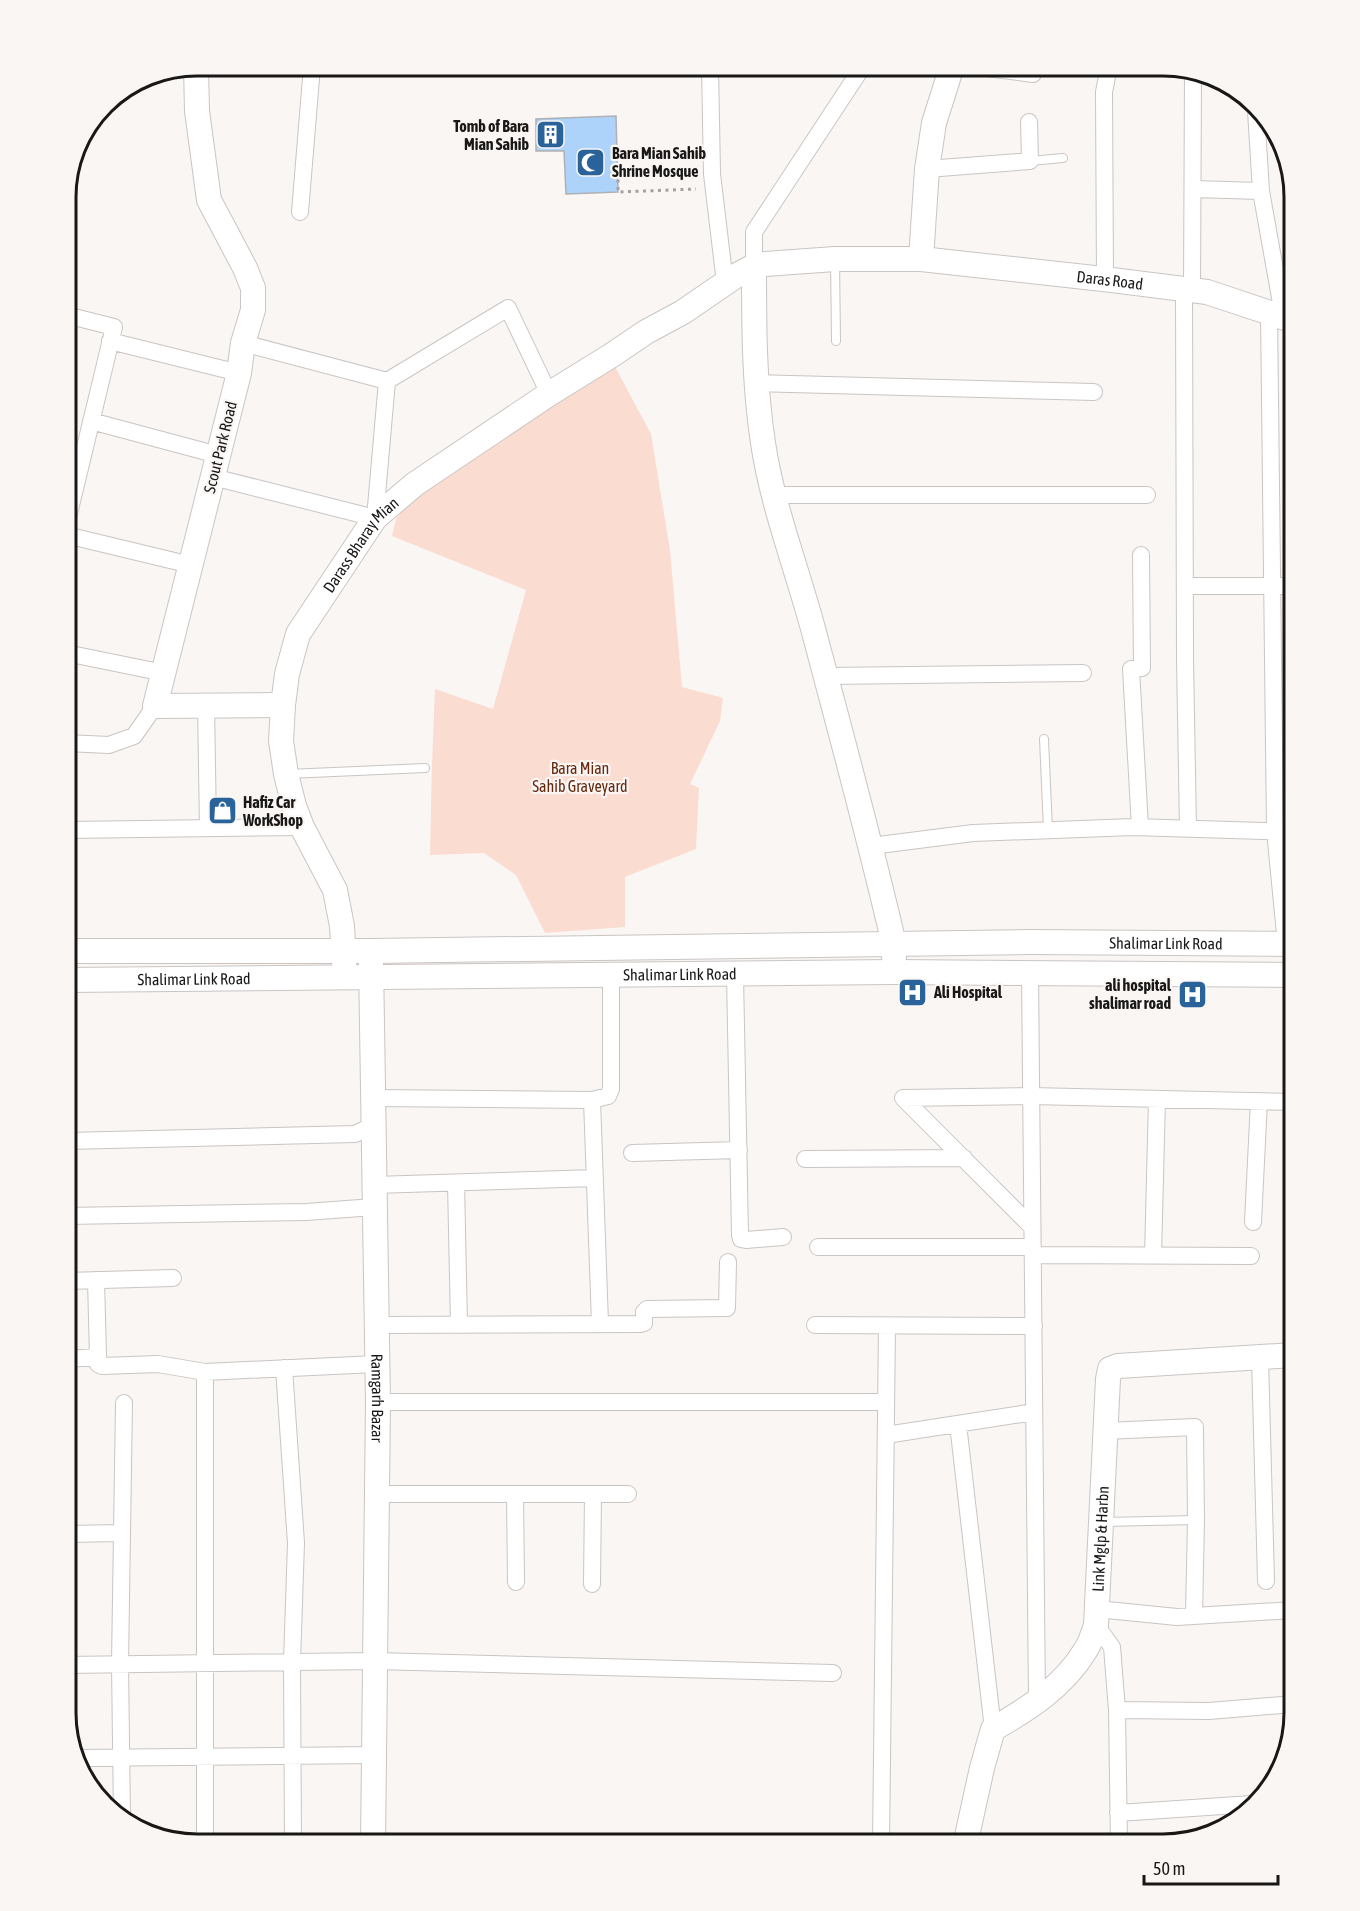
<svg xmlns="http://www.w3.org/2000/svg" width="1360" height="1911" font-family="'Asap Condensed',sans-serif">
<style>
.green{fill:#fbdcd1}
.building{fill:#aed3fa;stroke:#afb1b4;stroke-width:1.5}
.lines{fill:none;stroke-linecap:round;stroke-linejoin:round}
.lane-casing{stroke:#c9c5c3;stroke-width:10}
.street-casing{stroke:#c9c5c3;stroke-width:18}
.secondary-casing{stroke:#c9c5c3;stroke-width:26}
.path{stroke:#a4a19f;stroke-width:3;stroke-dasharray:3 4.5;stroke-linecap:butt}
.lane{stroke:#fff;stroke-width:8}
.street{stroke:#fff;stroke-width:16}
.secondary{stroke:#fff;stroke-width:24}
.labels{text-anchor:middle;dominant-baseline:central;stroke-width:4.5;stroke-linejoin:round;paint-order:stroke}
.poi-label{font-size:16px;font-weight:bold;fill:#191817;stroke:#faf6f4;text-anchor:start}
.street-label{font-size:16px;fill:#191817;stroke:#faf6f4}
.park-label{font-size:16px;fill:#66270d;stroke:#faf6f4}
.rim{fill:none;stroke:#191817;stroke-width:3}
</style>
<rect width="100%" height="100%" fill="#faf6f4"/>
<!-- green -->
<path class="green" d="M612 361 651 434 670 550 682 687 723 698 720 721 690 784 699 788 696 849 625 877V927L545 933 516 875 484 853 430 855 432 764 435 689 493 709 526 590 392 536 396 519 413 497Z"/>
<!-- building -->
<path class="building" d="M616 116 618 192 566 194 564 151H536V119Z"/>
<g class="lines">
<defs>
<path id="lane" d="M1030 161 1063 158
M835 260 836 341
M1044 739 1048 830
M288 774 425 768
M1104 1522 1196 1520
M966 1842 1013 1845"/>
<path id="street" d="M710 66 712 174 725 283
M972 66 1033 74
M196 67 230 66
M1151 67H1175
M1256 111 1261 191 1281 303 1288 319
M927 169 1030 161 1029 122
M1193 189 1261 191
M300 212 312 66
M754 266V232L863 66
M1105 279 1104 92 1109 66
M1184 289 1185 659 1188 829
M1192 291 1193 73
M1269 312 1275 831 1286 944
M110 341 239 373
M243 343 387 381
M755 383 1094 392
M91 421 218 455
M213 477 375 518 387 381 508 308 549 394
M773 495H1147
M66 526 114 327 66 315
M66 535 191 565
M1185 586H1294
M66 653 164 673
M825 676 1083 673
M206 704 208 828
M66 743 109 745 134 736 155 706
M1140 827 1131 669 1142 668 1141 555
M66 830 302 827
M871 846 973 833 1133 827 1294 832
M1030 972 1037 1703
M735 975 740 1235 741 1239 746 1240 783 1237
M374 1098 592 1100 600 1323
M592 1100 608 1096 611 1089V974
M66 1141 355 1134 374 1125
M632 1153 739 1150
M805 1159 964 1158
M456 1183 459 1325
M374 1185 595 1178
M66 1216 306 1212 374 1207
M1253 1222 1259 1101
M1032 1227 903 1098 1031 1096 1294 1102
M818 1247H1033
M1033 1255 1251 1256
M1153 1256 1157 1099
M96 1280 98 1357
M66 1281 173 1278
M375 1325 641 1324 644 1323V1312L647 1309 727 1308 728 1262
M815 1325 1034 1326
M1260 1358 1266 1581
M66 1359 98 1357V1364L102 1366 158 1364 205 1372 376 1364
M284 1368 296 1543 292 1662 293 1845
M378 1402H886
M958 1424 993 1729
M1105 1431 1195 1427 1196 1520 1194 1616
M886 1435 1034 1412
M377 1494H628
M515 1494 516 1582
M66 1534 122 1533
M592 1584 593 1494
M1097 1609 1177 1617 1294 1610
M1096 1625 1112 1647 1117 1710 1119 1845
M66 1665 375 1661 833 1673
M1117 1710 1209 1711 1294 1704
M78 1758 374 1755
M1118 1813 1252 1804
M122 1818 120 1664 124 1403
M205 1845V1372
M881 1845 887 1326"/>
<g id="secondary">
<path d="M196 66 197 111 209 200 245 268 253 288V310L243 343 239 373 155 706 283 705"/>
<path id="s1" d="M921 259 1112 280 1207 292 1294 321"/>
<path d="M754 266C754 325 754 384 763 443 773 509 798 571 815 636 842 738 870 840 894 944V957"/>
<path id="s2" d="M66 951H371L1030 942 1294 944"/>
<path id="s3" d="M371 962 378 1402 373 1845"/>
<path id="s4" d="M345 977 342 926 335 890 302 827 294 806 286 774 281 741 283 705 287 674 298 634 375 518 415 484 549 394 612 355 646 332 683 312 737 275 754 266 765 264 835 259H921L927 169 934 123 952 66"/>
<path id="s5" d="M66 980 894 972 1294 975"/>
<path id="s6" d="M965 1845 982 1768 993 1729C1028 1709 1063 1687 1085 1651 1090 1644 1093 1634 1096 1625L1108 1379 1110 1369 1118 1366 1294 1355"/>
</g>
</defs>
<!-- lane casing -->
<use href="#lane" class="lane-casing"/>
<!-- street casing -->
<use href="#street" class="street-casing"/>
<!-- secondary casing -->
<use href="#secondary" class="secondary-casing"/>
<!-- path -->
<path class="path" d="M695 174H618V192L696 189"/>
<!-- lane -->
<use href="#lane" class="lane"/>
<!-- street -->
<use href="#street" class="street"/>
<!-- secondary -->
<use href="#secondary" class="secondary"/>
</g>
<!-- icons -->
<defs>
<symbol id="building-square" viewBox="-11 -11 22 22"><rect x="-9" y="-9" width="18" height="18" rx="4" fill="#29639a" stroke="#faf6f4"/><path d="M-4-6H4V6H1V3H-1V6H-4ZM-2.5-4.3h1.7v1.8h-1.7ZM.8-4.3h1.7v1.8H.8ZM-2.5-1h1.7V.8h-1.7ZM.8-1h1.7V.8H.8Z" fill="#fff"/></symbol>
<symbol id="mosque-square" viewBox="-11 -11 22 22"><rect x="-9" y="-9" width="18" height="18" rx="4" fill="#29639a" stroke="#faf6f4"/><path d="M3.5-4.9A6 6 0 1 0 3.5 4.9A5 5 0 1 1 3.5-4.9Z" fill="#fff"/></symbol>
<symbol id="shop-square" viewBox="-11 -11 22 22"><rect x="-9" y="-9" width="18" height="18" rx="4" fill="#29639a" stroke="#faf6f4"/><path d="M-5-2.5h2.3a2.7 3.5 0 0 1 5.4 0H5L5.5 6h-11ZM-1.5-2.5h3a1.5 2.3 0 0 0-3 0Z" fill="#fff"/></symbol>
<symbol id="hospital-square" viewBox="-11 -11 22 22"><rect x="-9" y="-9" width="18" height="18" rx="4" fill="#29639a" stroke="#faf6f4"/><path d="M-5-5h3v3.5h4V-5h3V5h-3V1.5h-4V5h-3Z" fill="#fff"/></symbol>
</defs>
<g fill-rule="evenodd">
<use href="#building-square" x="534" y="118" width="33" height="33"/>
<use href="#mosque-square" x="574" y="146" width="33" height="33"/>
<use href="#shop-square" x="206" y="794" width="33" height="33"/>
<use href="#hospital-square" x="896" y="976" width="33" height="33"/>
<use href="#hospital-square" x="1176" y="978" width="33" height="33"/>
</g>
<g class="labels">
<!-- poi labels -->
<g class="poi-label">
<text x="529" y="126" text-anchor="end">Tomb of Bara<tspan x="529" dy="18">Mian Sahib</tspan></text>
<text x="612" y="153">Bara Mian Sahib<tspan x="612" dy="18">Shrine Mosque</tspan></text>
<text x="243" y="802">Hafiz Car<tspan x="243" dy="18">WorkShop</tspan></text>
<text x="1171" y="985" text-anchor="end">ali hospital<tspan x="1171" dy="18">shalimar road</tspan></text>
<text x="934" y="992">Ali Hospital</text>
</g>
<!-- street labels -->
<g class="street-label">
<text stroke="none"><textPath href="#s1" startOffset="190">Daras Road</textPath></text>
<text transform="translate(220 447) rotate(-76)">Scout Park Road</text>
<text stroke="none"><textPath href="#s4" startOffset="466">Darass Bharay Mian</textPath></text>
<text stroke="none"><textPath href="#s2" startOffset="1100">Shalimar Link Road</textPath></text>
<text stroke="none"><textPath href="#s5" startOffset="614">Shalimar Link Road</textPath></text>
<text stroke="none"><textPath href="#s5" startOffset="128">Shalimar Link Road</textPath></text>
<text stroke="none"><textPath href="#s3" startOffset="436">Ramgarh Bazar</textPath></text>
<text stroke="none"><textPath href="#s6" startOffset="356">Link Mglp &amp; Harbn</textPath></text>
</g>
<!-- park labels -->
<g class="park-label">
<text x="580" y="768">Bara Mian<tspan x="580" dy="18">Sahib Graveyard</tspan></text>
</g>
</g>
<!-- crop -->
<path d="M0 0H1360V1911H0ZM197 76H1163A121 121 0 0 1 1284 197V1713A121 121 0 0 1 1163 1834H197A121 121 0 0 1 76 1713V197A121 121 0 0 1 197 76Z" fill="#faf6f4" fill-rule="evenodd"/>
<path class="rim" d="M197 76H1163A121 121 0 0 1 1284 197V1713A121 121 0 0 1 1163 1834H197A121 121 0 0 1 76 1713V197A121 121 0 0 1 197 76Z"/>
<!-- scale -->
<path d="M1144 1875v9h134v-9" fill="none" stroke="#191817" stroke-width="3"/>
<text x="1153" y="1875" font-size="18" fill="#191817" stroke="#faf6f4" stroke-width="4.5" paint-order="stroke">50 m</text>
</svg>
